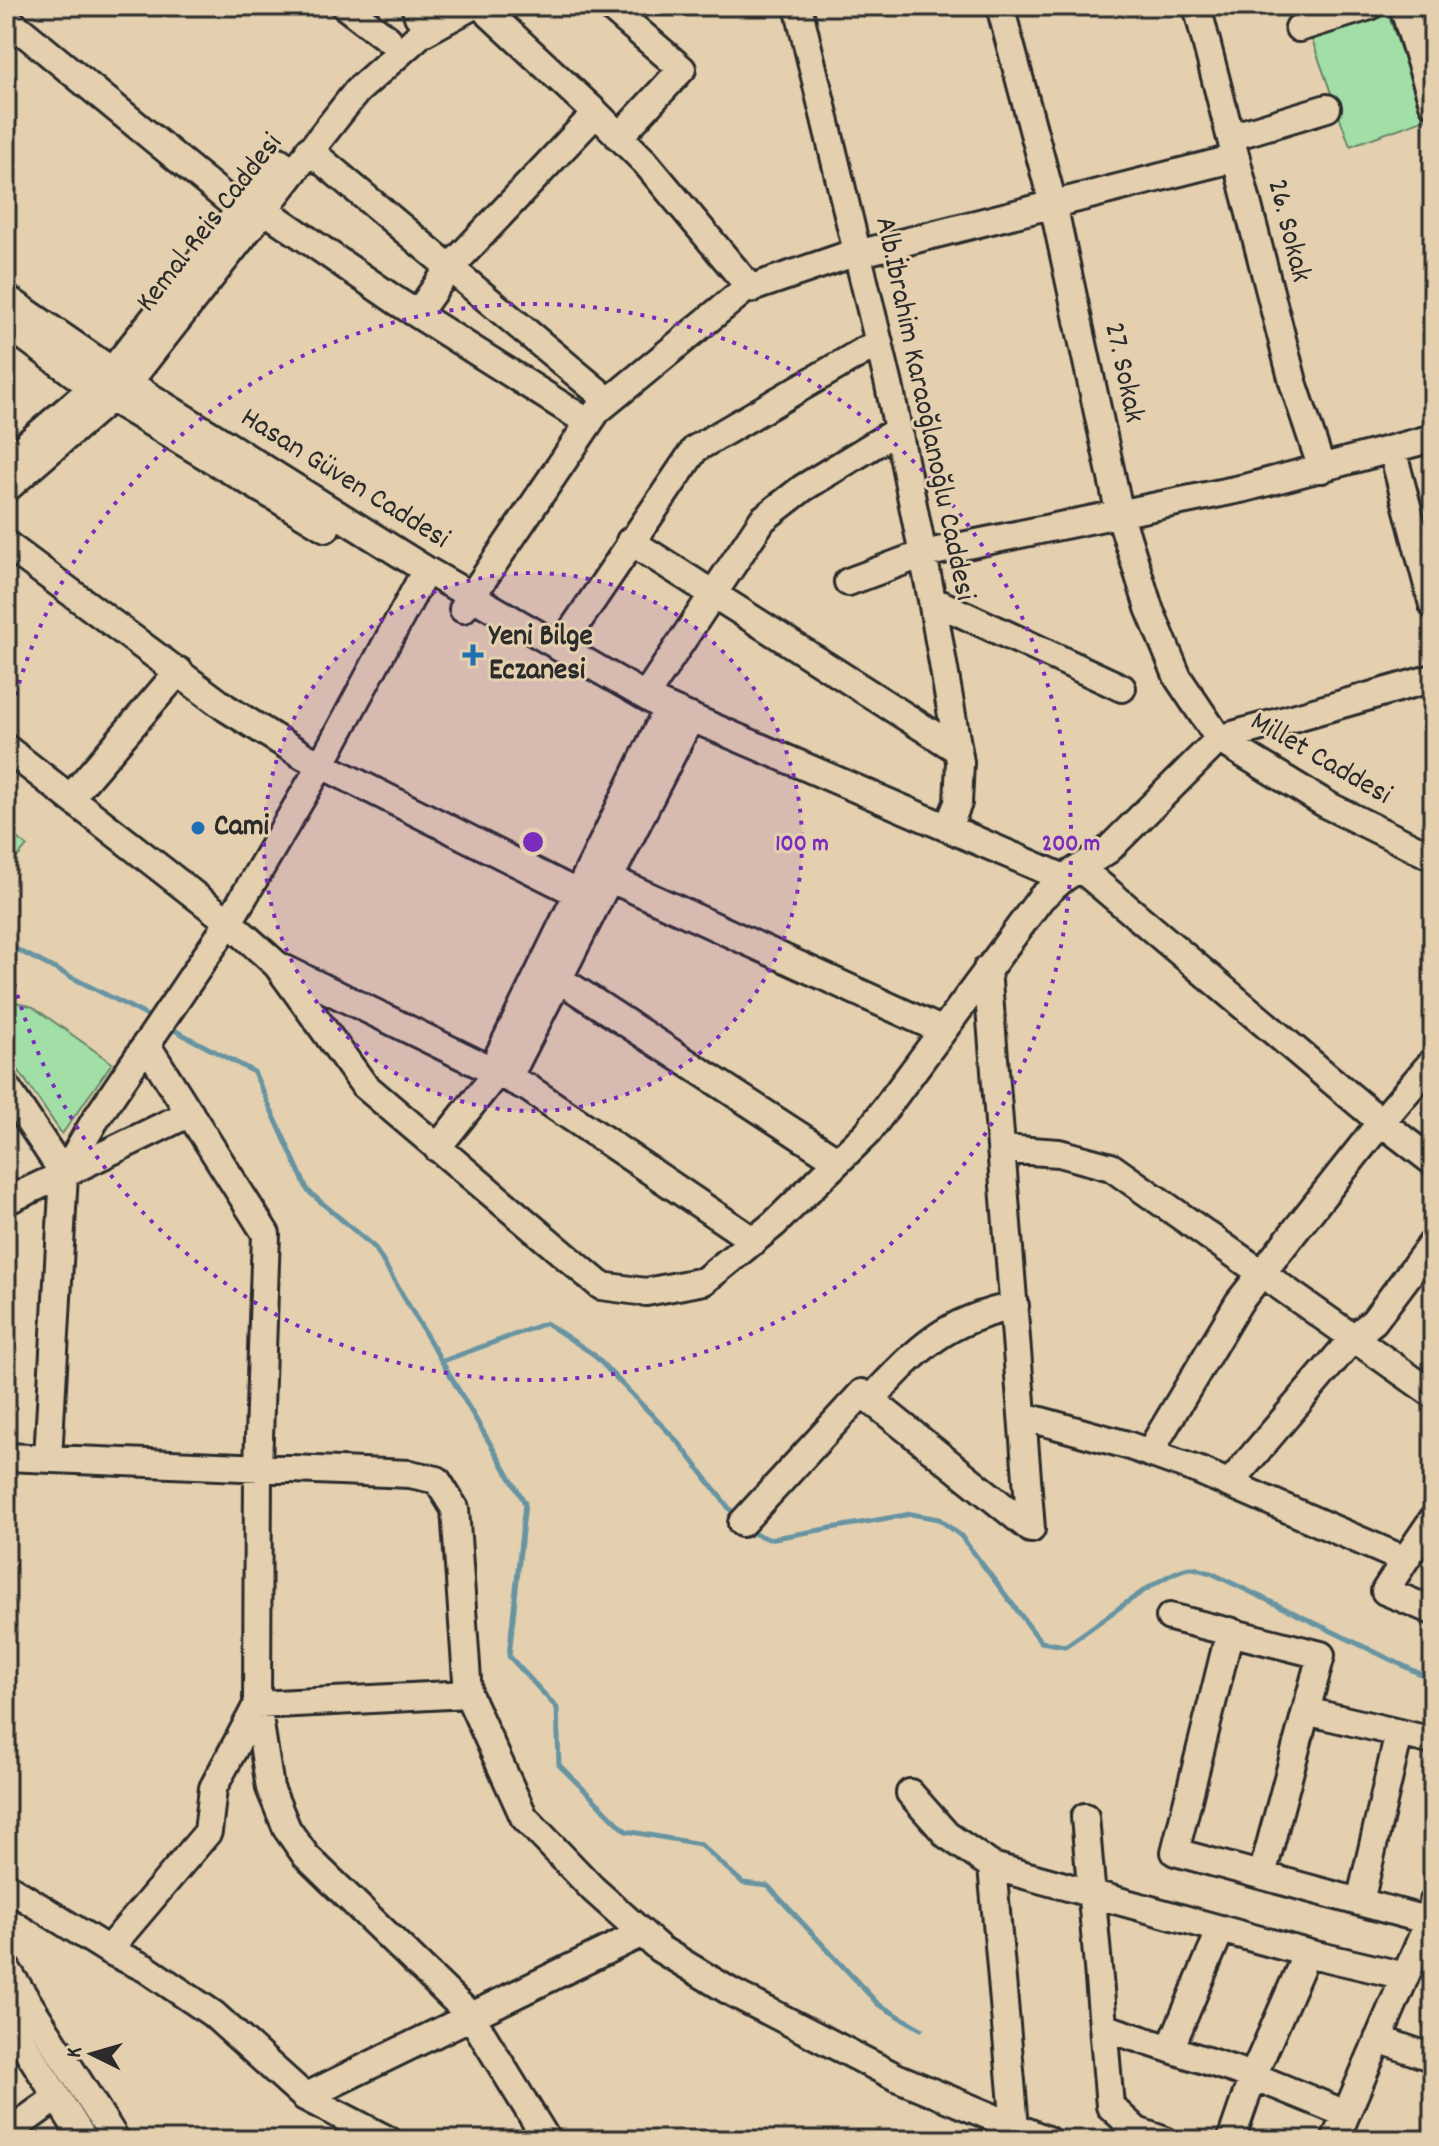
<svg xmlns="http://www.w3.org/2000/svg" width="1439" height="2146" font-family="Dekko,sans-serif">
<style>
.built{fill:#dbccc4}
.green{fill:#a1dfa7;stroke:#668569;stroke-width:2}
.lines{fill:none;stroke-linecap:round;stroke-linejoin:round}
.stream{stroke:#6894a2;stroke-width:5}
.minor-casing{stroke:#2b2b2b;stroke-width:32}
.minor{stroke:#e4d0af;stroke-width:26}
.ring{fill:none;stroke:#7b2cbf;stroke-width:4;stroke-dasharray:4 8}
.poi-dot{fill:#1f6fb2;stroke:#e4d0af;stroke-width:3}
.labels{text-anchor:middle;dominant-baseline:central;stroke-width:6;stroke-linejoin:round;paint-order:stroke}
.street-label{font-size:30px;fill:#2b2b2b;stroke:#e4d0af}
.poi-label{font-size:30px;font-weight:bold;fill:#2b2b2b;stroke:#e4d0af;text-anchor:start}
.centre{fill:#7b2cbf;stroke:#e4d0af;stroke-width:4}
.ring-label{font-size:24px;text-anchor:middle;font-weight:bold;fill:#7b2cbf;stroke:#e4d0af;stroke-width:6;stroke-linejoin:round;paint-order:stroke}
</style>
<rect width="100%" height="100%" fill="#e4d0af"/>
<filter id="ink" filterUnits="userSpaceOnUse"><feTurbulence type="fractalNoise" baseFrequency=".0125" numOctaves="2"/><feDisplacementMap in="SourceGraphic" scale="16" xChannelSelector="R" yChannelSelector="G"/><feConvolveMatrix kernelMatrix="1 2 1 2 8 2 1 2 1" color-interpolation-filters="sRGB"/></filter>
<g filter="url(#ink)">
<!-- built -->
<path class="built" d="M1418 6H1433V44Z"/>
<!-- green -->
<path class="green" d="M1386 9 1426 119 1350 146 1311 37Z
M6 830 27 846 6 871Z
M6 999 33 1007 112 1063 62 1134 6 1052Z"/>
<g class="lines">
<!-- stream -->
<path class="stream" d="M6 944 148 1016
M174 1030 254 1072 308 1191 375 1248 525 1503 509 1656 557 1708 559 1765 626 1831 700 1844 743 1883 768 1886 878 2004 921 2029
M443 1361 546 1323 593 1354 679 1443 735 1516
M746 1531 769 1539 911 1514 939 1519 961 1536 1041 1642 1065 1646C1092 1630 1168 1566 1193 1568 1198 1569 1205 1572 1211 1573L1433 1680"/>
<defs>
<path id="minor" d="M345 6 388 39
M415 6 418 16
M609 6 682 69 619 137
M798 6 889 385 932 600 960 762 958 803 948 827
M1000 6 1053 204 1120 515 1149 608 1178 678 1219 739 1329 806 1433 857
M1197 6 1293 382 1322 469
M1403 6 1433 103
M6 18 239 209
M1299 28 1370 6
M596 113 645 162 751 289
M1231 137 1327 108
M309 150 609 401
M263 209 398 302 589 423
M857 254 1236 158
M6 298 144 393 426 570 657 703 1064 878
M417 314 448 270 596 113 481 6
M6 323 92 387 326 528
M1392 449 1433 605
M6 462 111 372 279 161
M6 489 128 383 357 91 421 34 472 6
M630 541 958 750
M6 544 226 708 304 756 577 893 611 879 941 1030
M848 582 923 554 1245 488 1433 438
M932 600 1122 688
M463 609 597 411 743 291 857 252
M560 648 695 449 879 342
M646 695 763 519 803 488 898 430
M6 748 229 922 277 965 528 1088 754 1241
M70 798 179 671
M1080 868 1381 1122 1433 1061
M277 965 364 1085 601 1286 646 1292 704 1281 774 1224 868 1132 1041 898 1064 878 1108 850 1219 739 1433 678
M987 969 1031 1529
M559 979 838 1161
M146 1044 266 1234 258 1466 257 1705 270 1788 287 1829 306 1856 471 2016 547 2140
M501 1068 499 1055 668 708
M6 1087 64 1174 48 1458
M437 1148 501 1068 516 1063 691 717
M1002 1149 1059 1153 1111 1167 1433 1394
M64 1174 190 1113
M6 1201 64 1174 94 1122 229 922 321 765 426 570
M870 1400C919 1348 943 1321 1015 1306
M1023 1416 1127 1445 1200 1471 1405 1560 1433 1519
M1149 1453 1239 1302 1381 1122 1433 1162
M6 1457 410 1474 437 1480 455 1509 468 1694 524 1817 593 1889 660 1949 731 1992 896 2077 1047 2140
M1229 1484 1353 1338 1374 1321 1433 1242
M742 1523 862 1393 1031 1529
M1405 1560 1385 1591 1433 1611
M1170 1617 1321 1655 1262 1875
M1230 1631 1175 1852 1433 1922
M1306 1711 1433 1741
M910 1793 947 1835 992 1866
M1085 1817 1110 2106 1137 2131 1163 2140
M6 1886 108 1950 145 1968 213 2014 305 2097 388 2140
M1360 1902 1399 1733
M108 1950 208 1832 213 1788 257 1705 468 1694
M1307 1953 1405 1976
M6 1968 116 2140
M6 2016 84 2140
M1106 2028 1253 2076 1346 2114
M1378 2039 1433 2058
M1170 2049 1221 1929
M305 2097 642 1933
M1015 2127 992 1866 1307 1953 1253 2076 1231 2140
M6 2134 56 2098
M1335 2140 1429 1921 1433 1903"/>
</defs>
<!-- minor casing -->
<use href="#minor" class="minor-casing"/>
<!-- minor -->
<use href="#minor" class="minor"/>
</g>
</g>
<!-- distance rings -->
<circle cx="533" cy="842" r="269" fill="#7b2cbf" fill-opacity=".12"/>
<g class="ring">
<circle cx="533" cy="842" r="269"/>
<path d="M7 730A538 538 0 1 1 7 954"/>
</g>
<!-- markers -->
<g class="poi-dot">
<path d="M469 643h8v8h8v8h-8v8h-8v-8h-8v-8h8z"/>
<circle cx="198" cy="828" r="8"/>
</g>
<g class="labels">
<!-- street labels -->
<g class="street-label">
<text transform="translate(211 224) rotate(-52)">Kemal Reis Caddesi</text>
<text transform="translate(1287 231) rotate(76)">26. Sokak</text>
<text transform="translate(1122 373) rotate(78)">27. Sokak</text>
<text transform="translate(923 409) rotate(78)">Alb.İbrahim Karaoğlanoğlu Caddesi</text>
<text transform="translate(344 480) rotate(32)">Hasan Güven Caddesi</text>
<text transform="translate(1320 760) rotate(30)">Millet Caddesi</text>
</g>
<!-- poi labels -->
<g class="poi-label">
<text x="489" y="638">Yeni Bilge<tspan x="489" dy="34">Eczanesi</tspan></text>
<text x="214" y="828">Cami</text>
</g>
</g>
<circle cx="533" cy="842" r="12" class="centre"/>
<g class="ring-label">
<text x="802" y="850">100 m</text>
<text x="1071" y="850">200 m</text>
</g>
<!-- margin -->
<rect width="1439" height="2146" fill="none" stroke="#e4d0af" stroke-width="32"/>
<rect x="16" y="16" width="1407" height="2114" fill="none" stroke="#2b2b2b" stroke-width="3" filter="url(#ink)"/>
<!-- north arrow -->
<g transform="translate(92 2054) rotate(275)" stroke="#e4d0af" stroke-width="6" paint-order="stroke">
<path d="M0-6L14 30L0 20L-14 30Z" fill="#2b2b2b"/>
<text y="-12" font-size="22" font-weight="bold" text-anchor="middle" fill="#2b2b2b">K</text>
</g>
</svg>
